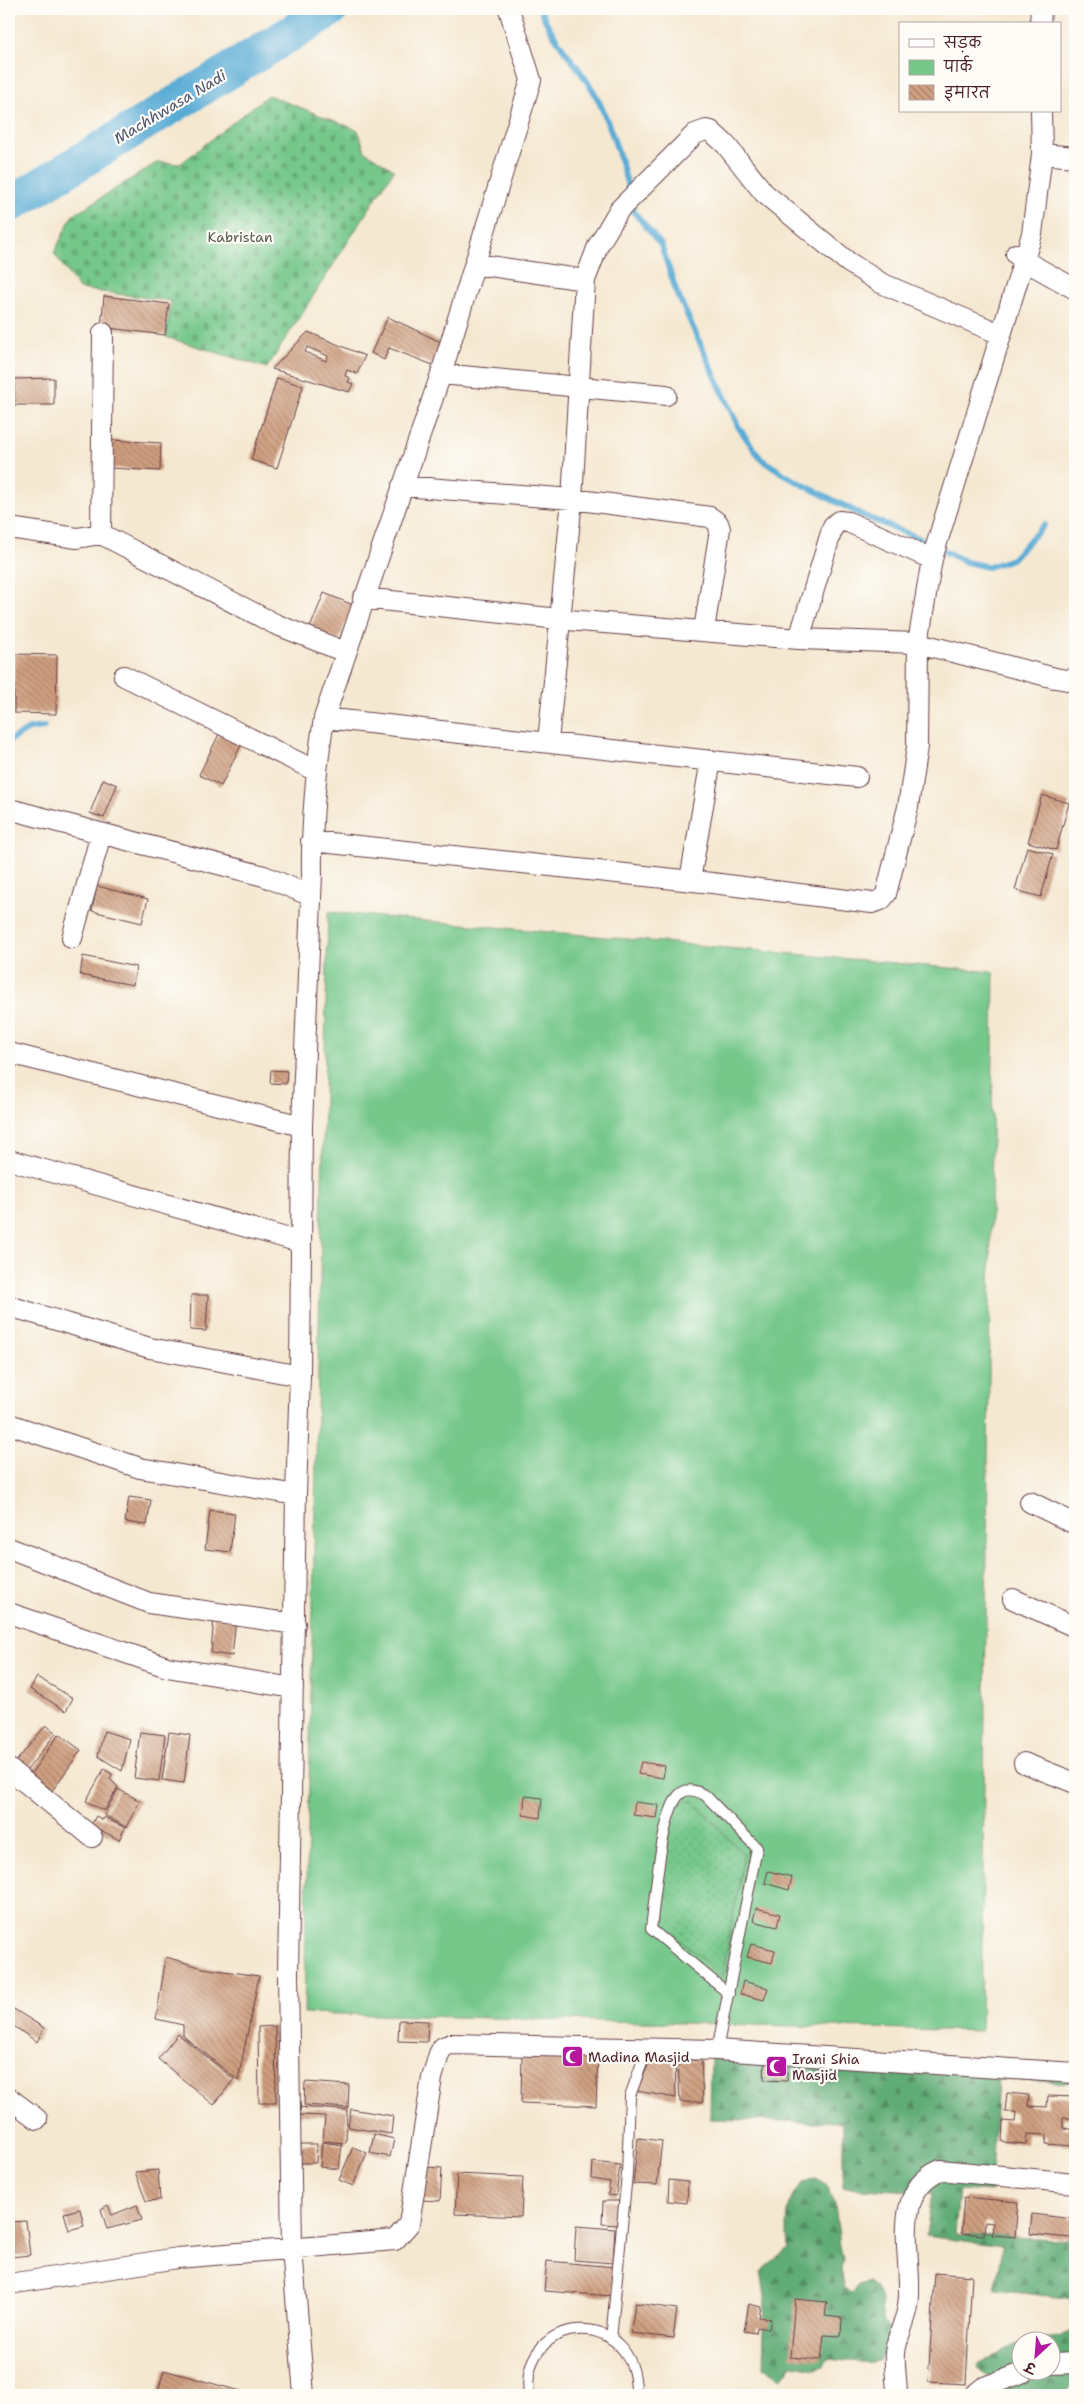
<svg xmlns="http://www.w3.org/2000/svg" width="1084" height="2404" font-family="'Shantell Sans','Playpen Sans Deva',sans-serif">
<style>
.green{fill:#75c78a;stroke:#60735a}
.forest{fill:url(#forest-firs);stroke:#556650}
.cemetery{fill:url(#cemetery-stones);stroke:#60735a}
.garden{fill:url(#garden-dots);stroke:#60735a}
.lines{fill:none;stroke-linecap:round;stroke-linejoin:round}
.stream{stroke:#5aacd5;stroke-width:6}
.river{stroke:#5aacd5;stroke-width:36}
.building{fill:url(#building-back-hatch);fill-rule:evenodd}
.service-casing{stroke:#643d44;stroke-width:12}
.minor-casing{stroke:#643d44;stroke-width:22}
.service{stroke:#fff;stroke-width:10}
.minor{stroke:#fff;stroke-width:20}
.labels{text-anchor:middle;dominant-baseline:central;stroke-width:4.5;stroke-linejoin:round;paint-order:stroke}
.park-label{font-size:14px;fill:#595a4c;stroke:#fdfcf7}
.poi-label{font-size:14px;fill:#4a1f2b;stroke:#fdfcf7;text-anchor:start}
.water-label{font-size:15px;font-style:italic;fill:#50576f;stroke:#fdfcf7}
</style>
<defs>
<pattern id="forest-firs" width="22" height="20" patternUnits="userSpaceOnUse" patternTransform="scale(1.25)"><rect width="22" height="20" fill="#60ac76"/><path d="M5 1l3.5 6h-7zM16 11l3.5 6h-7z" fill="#518b61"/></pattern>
<pattern id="cemetery-stones" width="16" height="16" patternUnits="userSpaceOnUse" patternTransform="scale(1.25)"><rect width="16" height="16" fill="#75c78a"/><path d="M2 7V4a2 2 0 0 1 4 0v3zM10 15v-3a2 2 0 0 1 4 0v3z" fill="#67aa77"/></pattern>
<pattern id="garden-dots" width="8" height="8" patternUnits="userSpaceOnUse" patternTransform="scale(1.25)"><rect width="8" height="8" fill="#75c78a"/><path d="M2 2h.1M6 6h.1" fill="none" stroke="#67aa77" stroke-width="1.8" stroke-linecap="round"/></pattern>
<pattern id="building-back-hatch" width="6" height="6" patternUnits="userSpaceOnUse" patternTransform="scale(1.25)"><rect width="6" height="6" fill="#cf9f80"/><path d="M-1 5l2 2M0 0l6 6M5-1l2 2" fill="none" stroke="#aa8169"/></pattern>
</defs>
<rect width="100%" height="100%" fill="#fdfcf7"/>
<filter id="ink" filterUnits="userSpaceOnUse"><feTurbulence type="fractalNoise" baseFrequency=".02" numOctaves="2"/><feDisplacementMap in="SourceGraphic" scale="10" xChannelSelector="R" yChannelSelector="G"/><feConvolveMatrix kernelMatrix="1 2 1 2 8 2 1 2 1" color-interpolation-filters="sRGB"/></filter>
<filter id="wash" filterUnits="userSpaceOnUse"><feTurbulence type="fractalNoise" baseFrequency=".0096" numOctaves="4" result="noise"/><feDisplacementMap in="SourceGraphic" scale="20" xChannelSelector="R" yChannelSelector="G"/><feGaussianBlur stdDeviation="1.12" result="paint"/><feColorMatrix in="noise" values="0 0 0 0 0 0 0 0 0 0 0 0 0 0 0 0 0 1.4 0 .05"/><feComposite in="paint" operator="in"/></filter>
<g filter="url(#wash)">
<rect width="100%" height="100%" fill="#f5e8d1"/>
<!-- green -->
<path class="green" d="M328 912 994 972 981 2031 304 2013Z"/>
<!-- forest -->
<path class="forest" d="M711 2057 1075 2076V2083L998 2079 991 2192 959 2190 955 2234 1075 2240V2299L995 2290 1002 2246 926 2236 932 2193 843 2188V2123L710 2119Z
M816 2179 827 2185 835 2203 840 2246 843 2259 841 2270 845 2289 852 2292 857 2285 870 2282C887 2299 878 2305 884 2322 885 2325 889 2328 890 2332 892 2343 884 2352 879 2361 864 2365 843 2359 827 2358L824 2367 816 2369 792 2365 781 2379 763 2367 765 2296 761 2272C768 2262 780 2258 788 2248 786 2224 784 2182 816 2179Z
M1075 2328V2360H1052V2342H1022L1021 2368 990 2381 979 2370 978 2364 1025 2340 1060 2337Z
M1075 2370V2381L1065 2395H981L1034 2373Z"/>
<!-- cemetery -->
<path class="cemetery" d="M268 95 358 130 365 151 394 170 267 368 166 337 171 301 79 289 54 253 72 216 158 162 180 164Z"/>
<!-- garden -->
<path class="garden" d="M685 1801H694L744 1855 722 1976 656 1919 672 1817 676 1807Z"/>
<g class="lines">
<!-- stream -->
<path class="stream" d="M540 9C554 42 576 62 594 92 609 119 622 164 630 194
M632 203 634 212 661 245 677 293 739 428 761 459 792 479 864 516 916 537 966 562 988 567 1012 559 1044 525
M9 741 29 729 44 727"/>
<!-- river -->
<path class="river" d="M9 205 331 9"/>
</g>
<g id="blocks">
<!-- building -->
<path class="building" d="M104 296 169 304 165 335 101 327Z
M388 317 443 343 433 365 389 348 384 360 371 353Z
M308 332 365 356 357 374 347 370 345 376 350 378 348 382 353 384 349 392 272 369ZM307 347 328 356 326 361 305 352Z
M54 378V405H14V379Z
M277 378 303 386 277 468 251 460Z
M112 440 161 443 160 471 110 468Z
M324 593 353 605 339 640 310 628Z
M14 654 57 655 56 714 14 713Z
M222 728 244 739 221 786 199 775Z
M103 779 117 785 104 818 90 813Z
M1042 795 1069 803 1056 850 1028 842Z
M1027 847 1053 854 1041 897 1015 890Z
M97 886 148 899 142 923 92 911Z
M83 956 136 967 133 985 80 975Z
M271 1070 287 1071 286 1084 270 1083Z
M191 1295H208L206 1331 190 1330Z
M129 1497 151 1500 147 1525 125 1522Z
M210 1510 235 1513 230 1552 205 1549Z
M214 1616 236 1619 232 1656 211 1653Z
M37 1677 73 1698 66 1711 30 1689Z
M46 1725 56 1733 24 1774 14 1764Z
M104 1731 130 1739 122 1771 98 1756Z
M140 1732 165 1735 159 1781 134 1778Z
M169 1732 190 1735 184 1783 162 1780Z
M59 1734 81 1750 52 1791 30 1775Z
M641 1762 665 1766 663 1778 638 1774Z
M104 1769 112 1774 110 1779 118 1787 104 1811 86 1801Z
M118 1789 140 1801 126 1827 104 1815Z
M525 1796 542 1798 540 1818 523 1815Z
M635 1802 659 1805 657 1818 633 1815Z
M96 1816 103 1820 104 1817 125 1828 119 1840 91 1825Z
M768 1871 792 1877 789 1890 765 1883Z
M756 1908 780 1914 777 1927 753 1921Z
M751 1944 775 1950 772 1963 747 1957Z
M166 1957 203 1968 259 1976 238 2080 183 2036V2025L156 2019Z
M743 1981 768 1988 764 2000 740 1994Z
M9 2006 44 2028 37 2042 9 2023Z
M399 2020 428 2021 427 2042 398 2041Z
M275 2026 276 2103H259L258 2027Z
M178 2034 234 2079 214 2105 158 2059Z
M522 2053 598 2056 596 2106 521 2103Z
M652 2056 675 2057 676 2098 637 2091Z
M765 2059 787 2060V2081L764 2080Z
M701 2060 703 2102H680L678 2061Z
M305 2082 349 2085 348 2108 304 2105Z
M1007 2093 1029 2095 1028 2106 1047 2107 1048 2096 1075 2097 1074 2118H1063V2128L1074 2129 1073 2146 1046 2144 1047 2135 1027 2134 1026 2144 1002 2142 1003 2121 1015 2122 1016 2112H1005Z
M298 2107 347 2110 346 2143 323 2141 325 2116 297 2115Z
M351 2109 393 2116 391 2134 348 2127Z
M374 2134 394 2139 390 2157 370 2153Z
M638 2138 662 2141 657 2185 633 2184Z
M322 2142 342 2145 339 2169 320 2167Z
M301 2144H317L316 2163H300Z
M353 2147 367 2153 353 2186 339 2180Z
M593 2162 620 2165 616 2196 608 2195 610 2182 592 2179Z
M424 2167 442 2168 440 2201 421 2200Z
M158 2170 160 2200 146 2201 135 2172Z
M457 2174 523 2177 521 2217 455 2214Z
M669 2180 688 2182 687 2203 668 2201Z
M964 2197 1018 2202 1015 2237 992 2235 993 2223 985 2222 984 2235 961 2233Z
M603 2201H619L618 2225 602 2224Z
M108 2205 112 2215 137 2205 142 2220 107 2229 101 2209Z
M80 2209 84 2226 69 2230 64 2213Z
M1032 2214 1073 2219 1071 2238 1030 2234Z
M26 2221 30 2255 11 2257 9 2222Z
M576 2226 615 2229 613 2263 574 2260Z
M547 2261 615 2267 612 2296 544 2291Z
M935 2273 972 2276 966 2384 928 2382Z
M795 2299 827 2302 825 2316 842 2318 841 2336 824 2335 821 2360 790 2357Z
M635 2303 677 2309 673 2338 631 2333Z
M749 2304 761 2307 759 2317 771 2319 769 2329 757 2327 756 2333 744 2331Z
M164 2370 240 2391 239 2395H157Z"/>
</g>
</g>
<g filter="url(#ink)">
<use href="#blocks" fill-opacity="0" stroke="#643d44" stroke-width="1"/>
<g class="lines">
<defs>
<path id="service" d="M717 2050 757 1848 705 1795C697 1791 687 1787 680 1794 661 1811 655 1900 651 1929L729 1994
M611 2339 627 2174 630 2096 647 2049
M529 2395C518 2313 638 2303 636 2395"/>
<path id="minor" d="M1040 24 1041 9
M1042 154 1075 157
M1016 254 1025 261 1075 289
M476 264 585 280
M441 374 666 395
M402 486 572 499 710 517 718 523 720 529 704 630
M9 528 77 538 101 534 275 624 345 652
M101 534 103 333
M363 598 568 620 799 639 918 643 1055 678 1067 680 1075 678
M799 639 833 526 839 521 848 522 932 559
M124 676 316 771
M324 718 857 777
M548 742 572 499 585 280 598 246 619 210 695 134 706 130 711 131 726 145 764 193 848 262 881 283 1000 334
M9 809 264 876 311 896
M311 841 712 883 872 903 881 900 886 894 908 807 917 747 918 643 932 559 1032 234 1042 154 1041 111
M690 880 711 760
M72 938 101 834
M9 1053 302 1126
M9 1160 300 1242
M9 1306 150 1348 300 1376
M9 1424 140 1468 296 1495
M1030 1502 1075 1524
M9 1548 149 1603 295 1624
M1013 1599 1075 1627
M9 1613 167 1667 293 1688
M1024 1763 1075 1783
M9 1769 92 1837
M9 2098 37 2119
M9 2284 178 2258 395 2240 409 2224 432 2078 439 2054 443 2047 451 2044 717 2050 1075 2073
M1052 2364 1075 2363
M304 2395 292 2249 288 1974 296 1495 300 1376 302 1126 312 874C311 822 316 770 324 718L441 374 531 80 509 9
M897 2395C897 2382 894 2367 895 2353 896 2337 906 2322 908 2306 915 2262 887 2194 940 2170L1075 2183
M974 2395 984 2387 1024 2372"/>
</defs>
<!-- service casing -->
<use href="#service" class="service-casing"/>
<!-- minor casing -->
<use href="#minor" class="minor-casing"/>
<!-- service -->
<use href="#service" class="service"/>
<!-- minor -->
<use href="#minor" class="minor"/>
</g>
</g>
<!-- icons -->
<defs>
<symbol id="mosque-square" viewBox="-11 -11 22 22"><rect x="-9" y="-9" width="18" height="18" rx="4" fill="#b5179e" stroke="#fdfcf7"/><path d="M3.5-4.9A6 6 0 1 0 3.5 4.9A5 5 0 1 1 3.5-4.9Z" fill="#fff"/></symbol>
</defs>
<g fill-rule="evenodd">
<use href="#mosque-square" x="560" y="2044" width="25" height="25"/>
<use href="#mosque-square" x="764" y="2054" width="25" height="25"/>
</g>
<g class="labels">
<!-- park labels -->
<g class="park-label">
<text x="240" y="237">Kabristan</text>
</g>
<!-- poi labels -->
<g class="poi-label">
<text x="588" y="2057">Madina Masjid</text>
<text x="792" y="2059">Irani Shia<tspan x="792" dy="16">Masjid</tspan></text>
</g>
<!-- water labels -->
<g class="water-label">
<text transform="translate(170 107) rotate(-31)">Machhwasa Nadi</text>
</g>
</g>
<!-- margin -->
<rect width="1084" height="2404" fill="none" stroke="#fdfcf7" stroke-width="30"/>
<!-- legend -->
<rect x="899" y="22" width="162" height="90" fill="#fdfcf7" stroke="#b5a4a5"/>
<rect x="909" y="39" width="25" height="8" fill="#ffffff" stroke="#b5a4a5"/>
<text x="944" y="48" font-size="15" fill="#4a1f2b">सड़क</text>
<rect x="909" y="60" width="25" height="15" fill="#75c78a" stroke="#b5a4a5"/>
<text x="944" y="72" font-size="15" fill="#4a1f2b">पार्क</text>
<rect x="909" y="85" width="25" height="15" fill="url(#building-back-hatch)" stroke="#b5a4a5"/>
<text x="944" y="98" font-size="15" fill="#4a1f2b">इमारत</text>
<!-- north arrow -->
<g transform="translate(1036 2356) rotate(206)"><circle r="24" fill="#fdfcf7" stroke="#b5a4a5"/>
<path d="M0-4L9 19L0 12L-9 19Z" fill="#b5179e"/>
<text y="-8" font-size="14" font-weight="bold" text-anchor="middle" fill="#4a1f2b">उ</text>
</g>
</svg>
